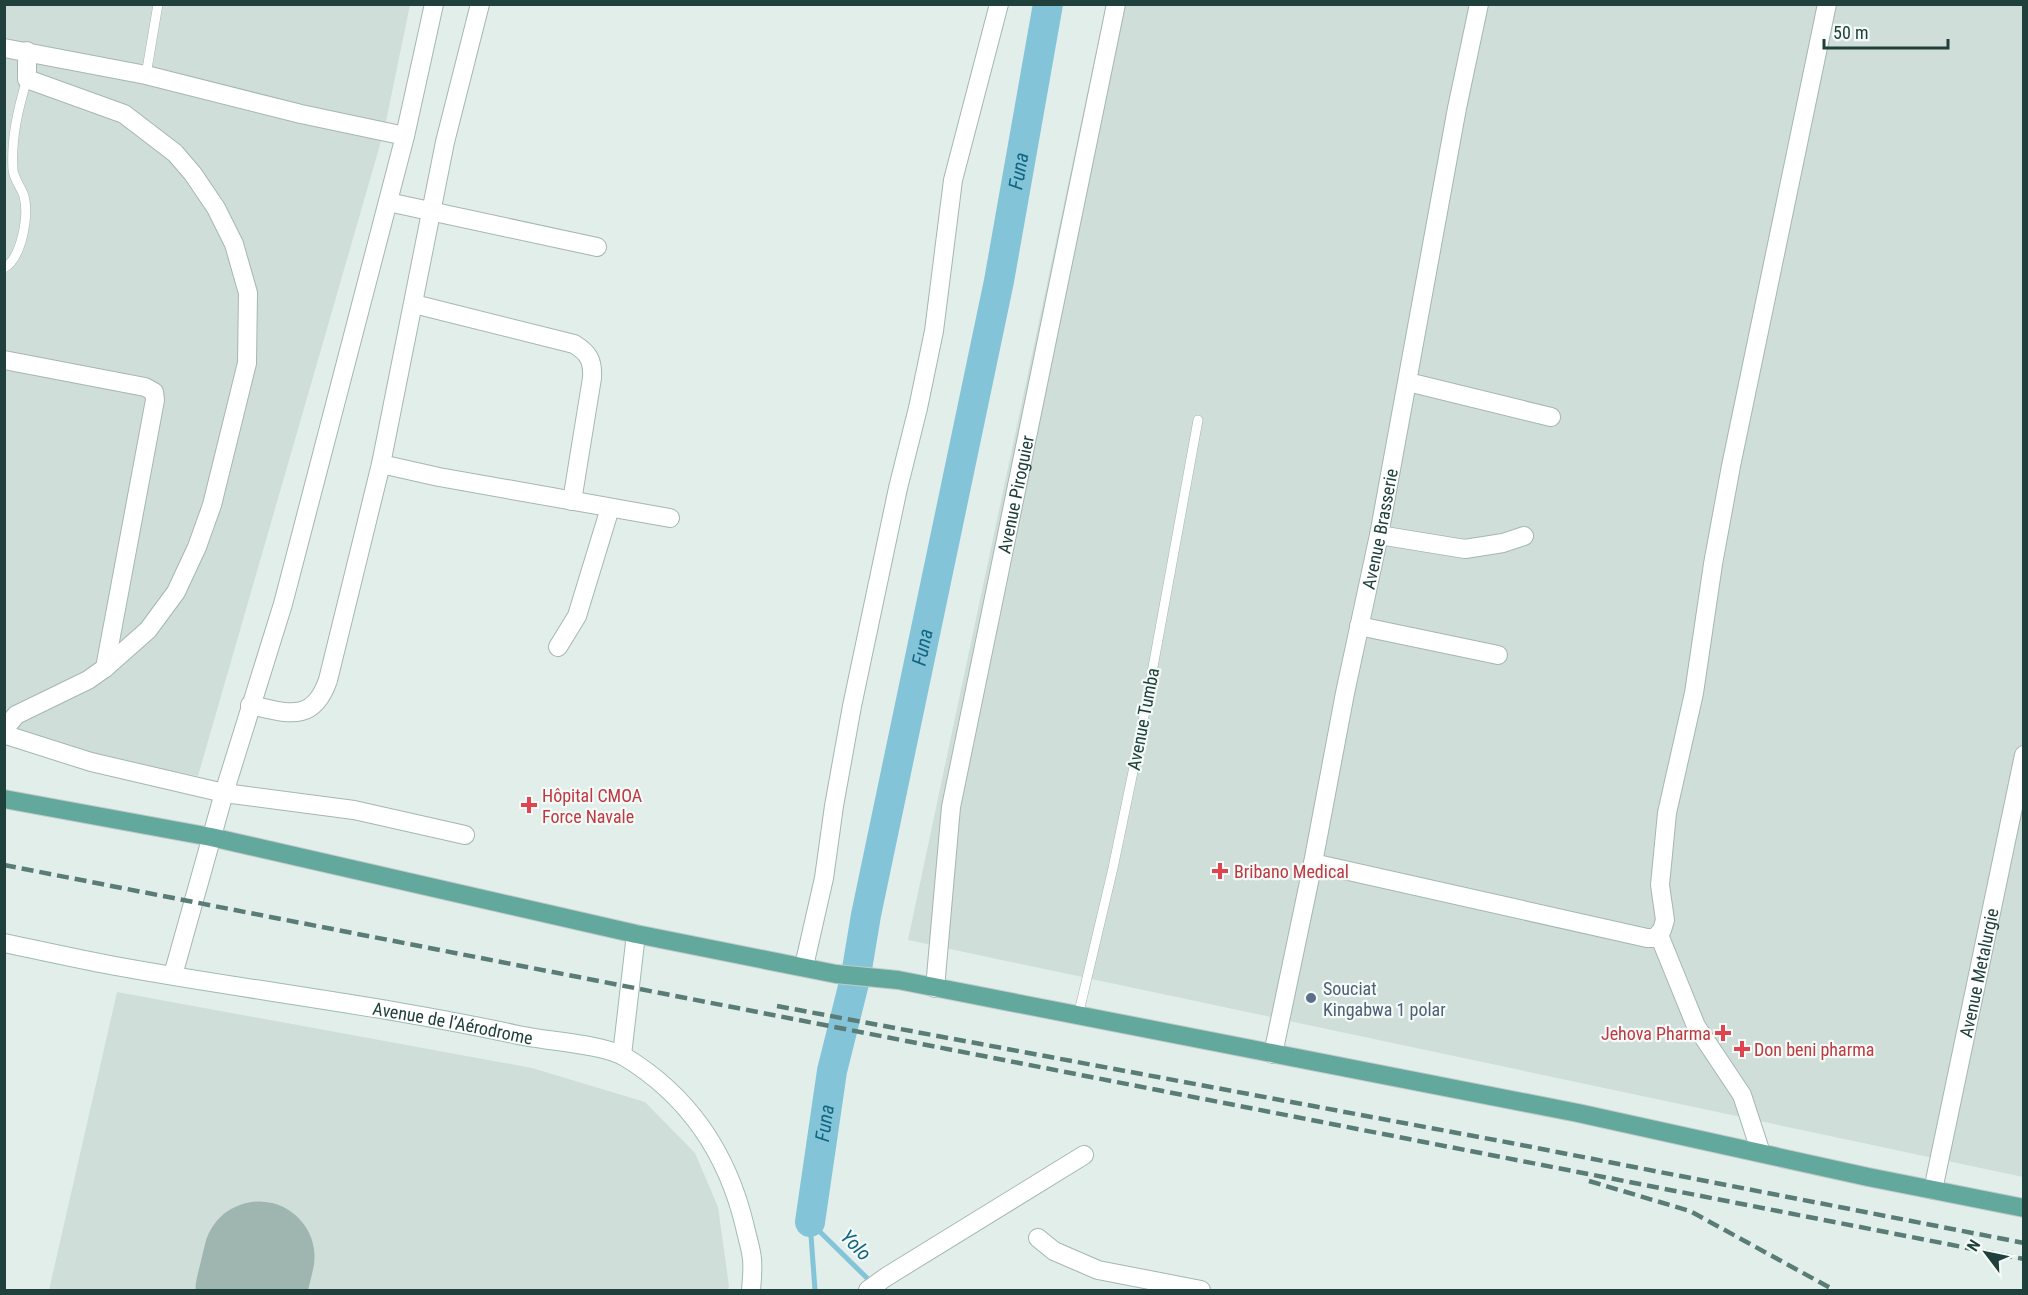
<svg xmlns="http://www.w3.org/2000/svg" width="2028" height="1295" font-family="'Roboto Condensed',sans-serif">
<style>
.built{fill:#d0ded9}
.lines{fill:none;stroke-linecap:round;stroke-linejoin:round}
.stream{stroke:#84c4d8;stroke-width:5}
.river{stroke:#84c4d8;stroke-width:30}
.runway{stroke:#9eb5b0;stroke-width:111}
.service-casing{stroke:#a4b7b2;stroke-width:10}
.minor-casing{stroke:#a4b7b2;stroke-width:20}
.tertiary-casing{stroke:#a4b7b2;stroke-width:20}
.secondary-casing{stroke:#9fbbb3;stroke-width:20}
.primary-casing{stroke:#c1cac8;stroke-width:20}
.service{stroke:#fff;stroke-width:9}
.minor{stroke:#fff;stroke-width:18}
.tertiary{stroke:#fff;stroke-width:18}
.secondary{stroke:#fff;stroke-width:18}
.primary{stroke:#62a89c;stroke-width:18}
.rail{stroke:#5a7c76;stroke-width:4.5;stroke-dasharray:12 6;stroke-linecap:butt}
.health-dot{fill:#e0444e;stroke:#f3faf7;stroke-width:2}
.service-dot{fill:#5c6f8a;stroke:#f3faf7;stroke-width:2}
.labels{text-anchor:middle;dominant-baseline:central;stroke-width:4.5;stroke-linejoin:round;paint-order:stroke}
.street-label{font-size:18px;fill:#20413b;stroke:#f3faf7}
.health-label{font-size:18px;fill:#be3a42;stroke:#f3faf7;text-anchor:start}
.service-label{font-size:18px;fill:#4e5e75;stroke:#f3faf7;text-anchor:start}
.water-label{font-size:20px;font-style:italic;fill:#136683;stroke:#f3faf7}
</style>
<rect width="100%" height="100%" fill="#e2eeea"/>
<!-- built -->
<path class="built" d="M4 5H410L384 131 198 776 5 739Z
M1106 5H2023V1177L908 940Z
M117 992 532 1068 645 1102 695 1153 718 1207 729 1286 728 1290H49Z"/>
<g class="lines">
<!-- stream -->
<path class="stream" d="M810 1222 872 1283
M810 1222 815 1290"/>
<!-- river -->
<path class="river" id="s1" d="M810 1222 832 1071 856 975 866 915 999 281 1048 4"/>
<!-- runway -->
<path class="runway" d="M251 1290 259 1257"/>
<defs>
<path id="service" d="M146 75 158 4
M4 268C22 258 29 215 24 196 21 187 14 179 13 170 11 138 18 109 27 79
M1078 1016 1113 868 1141 733 1198 420"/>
<g id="minor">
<path d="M27 51V79L124 114 175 153 193 174 216 208 234 244 248 293 247 363 212 505 197 547 176 592 148 630 105 668 88 680 16 715 8 725 6 735 91 762 224 793 354 810 465 835"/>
<path d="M388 202 597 247"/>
<path d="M414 304 574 344C589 353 593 361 592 378L572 501"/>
<path d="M4 360 145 387 154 392 155 400 105 668"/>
<path d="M1408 382 1551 417"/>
<path d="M381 464 439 477 670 518"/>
<path d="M1379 535 1465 549 1503 543 1524 536"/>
<path d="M1359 626 1498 655"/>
<path d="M558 647 577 616 610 508"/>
<path d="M250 705C287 713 313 724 328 680L381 464 445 142 480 4"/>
<path d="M1313 863 1647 938H1655L1662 930 1665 920 1660 885 1667 813 1694 693 1713 564 1731 466 1827 4"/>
<path d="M1659 935 1696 1026 1742 1095 1761 1153"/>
<path d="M804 966 824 878 834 806 852 706 898 488 918 408 934 331 953 180 999 4"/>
<path d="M173 975 224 793 283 604 405 136 434 4"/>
<path id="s2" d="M935 988 951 807 1116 4"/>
<path id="s3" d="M1273 1054 1313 863 1345 693 1379 535 1457 108 1479 4"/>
<path id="s4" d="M1933 1190 2024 755"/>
<path d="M1038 1238 1054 1251 1098 1270 1201 1290"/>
<path d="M868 1290 886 1277 1084 1155"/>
</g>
<path id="tertiary" d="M4 48 146 75 301 114 405 136"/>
<g id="secondary">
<path id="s5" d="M4 943C43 951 82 960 121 967 253 991 386 1006 518 1035 545 1041 603 1044 625 1057 689 1096 728 1155 745 1227 747 1237 751 1248 752 1259 753 1269 752 1280 751 1290"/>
<path d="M622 1055 636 934"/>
</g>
<path id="primary" d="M4 799 211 837 636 934 836 974 898 980 1578 1113 1868 1177 2024 1208"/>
</defs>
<!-- service casing -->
<use href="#service" class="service-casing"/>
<!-- minor casing -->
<use href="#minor" class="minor-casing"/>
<!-- tertiary casing -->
<use href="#tertiary" class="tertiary-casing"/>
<!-- secondary casing -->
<use href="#secondary" class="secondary-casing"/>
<!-- primary casing -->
<use href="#primary" class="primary-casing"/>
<!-- service -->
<use href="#service" class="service"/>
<!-- minor -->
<use href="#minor" class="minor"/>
<!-- tertiary -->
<use href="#tertiary" class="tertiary"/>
<!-- secondary -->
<use href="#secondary" class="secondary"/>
<!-- primary -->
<use href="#primary" class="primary"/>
<!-- rail -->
<path class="rail" d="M4 865 2024 1259
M777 1006 1511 1143 2024 1243
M1589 1181 1690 1211 1834 1290"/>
</g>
<!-- markers -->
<g class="health-dot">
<path d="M526 796h6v6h6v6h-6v6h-6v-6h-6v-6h6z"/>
<path d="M1217 862h6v6h6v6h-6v6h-6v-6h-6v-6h6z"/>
<path d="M1720 1024h6v6h6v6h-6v6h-6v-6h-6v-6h6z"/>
<path d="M1739 1040h6v6h6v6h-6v6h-6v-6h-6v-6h6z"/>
</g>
<circle class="service-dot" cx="1311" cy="998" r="6"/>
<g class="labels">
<!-- street labels -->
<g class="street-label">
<text stroke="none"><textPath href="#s2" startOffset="501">Avenue Piroguier</textPath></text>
<text stroke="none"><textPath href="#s3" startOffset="536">Avenue Brasserie</textPath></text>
<text transform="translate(1143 719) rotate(-79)">Avenue Tumba</text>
<text stroke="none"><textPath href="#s4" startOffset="222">Avenue Metalurgie</textPath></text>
<text stroke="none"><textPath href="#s5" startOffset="456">Avenue de l’Aérodrome</textPath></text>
</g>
<!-- health labels -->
<g class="health-label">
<text x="542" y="795">Hôpital CMOA<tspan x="542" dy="21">Force Navale</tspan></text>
<text x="1234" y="871">Bribano Medical</text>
<text x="1711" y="1033" text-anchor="end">Jehova Pharma</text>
<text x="1754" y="1049">Don beni pharma</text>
</g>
<!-- service labels -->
<g class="service-label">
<text x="1323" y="988">Souciat<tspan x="1323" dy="21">Kingabwa 1 polar</tspan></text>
</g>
<!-- water labels -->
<g class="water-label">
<text stroke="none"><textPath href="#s1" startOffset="1072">Funa</textPath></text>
<text stroke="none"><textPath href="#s1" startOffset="586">Funa</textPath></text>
<text stroke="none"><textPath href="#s1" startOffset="100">Funa</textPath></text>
<text transform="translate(856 1245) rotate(45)">Yolo</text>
</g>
</g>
<!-- border -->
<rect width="2028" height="1295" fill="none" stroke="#20413b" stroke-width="12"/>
<!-- north arrow -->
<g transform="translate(1986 1253) rotate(302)" stroke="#f3faf7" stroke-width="4.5" paint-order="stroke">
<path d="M0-4.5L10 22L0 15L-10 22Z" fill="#20413b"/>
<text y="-9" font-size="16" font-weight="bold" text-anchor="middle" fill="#20413b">N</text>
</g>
<!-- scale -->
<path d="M1824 39v9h124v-9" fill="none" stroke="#20413b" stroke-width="3"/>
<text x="1833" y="39" font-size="18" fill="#20413b" stroke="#f3faf7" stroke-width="4.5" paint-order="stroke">50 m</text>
</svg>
